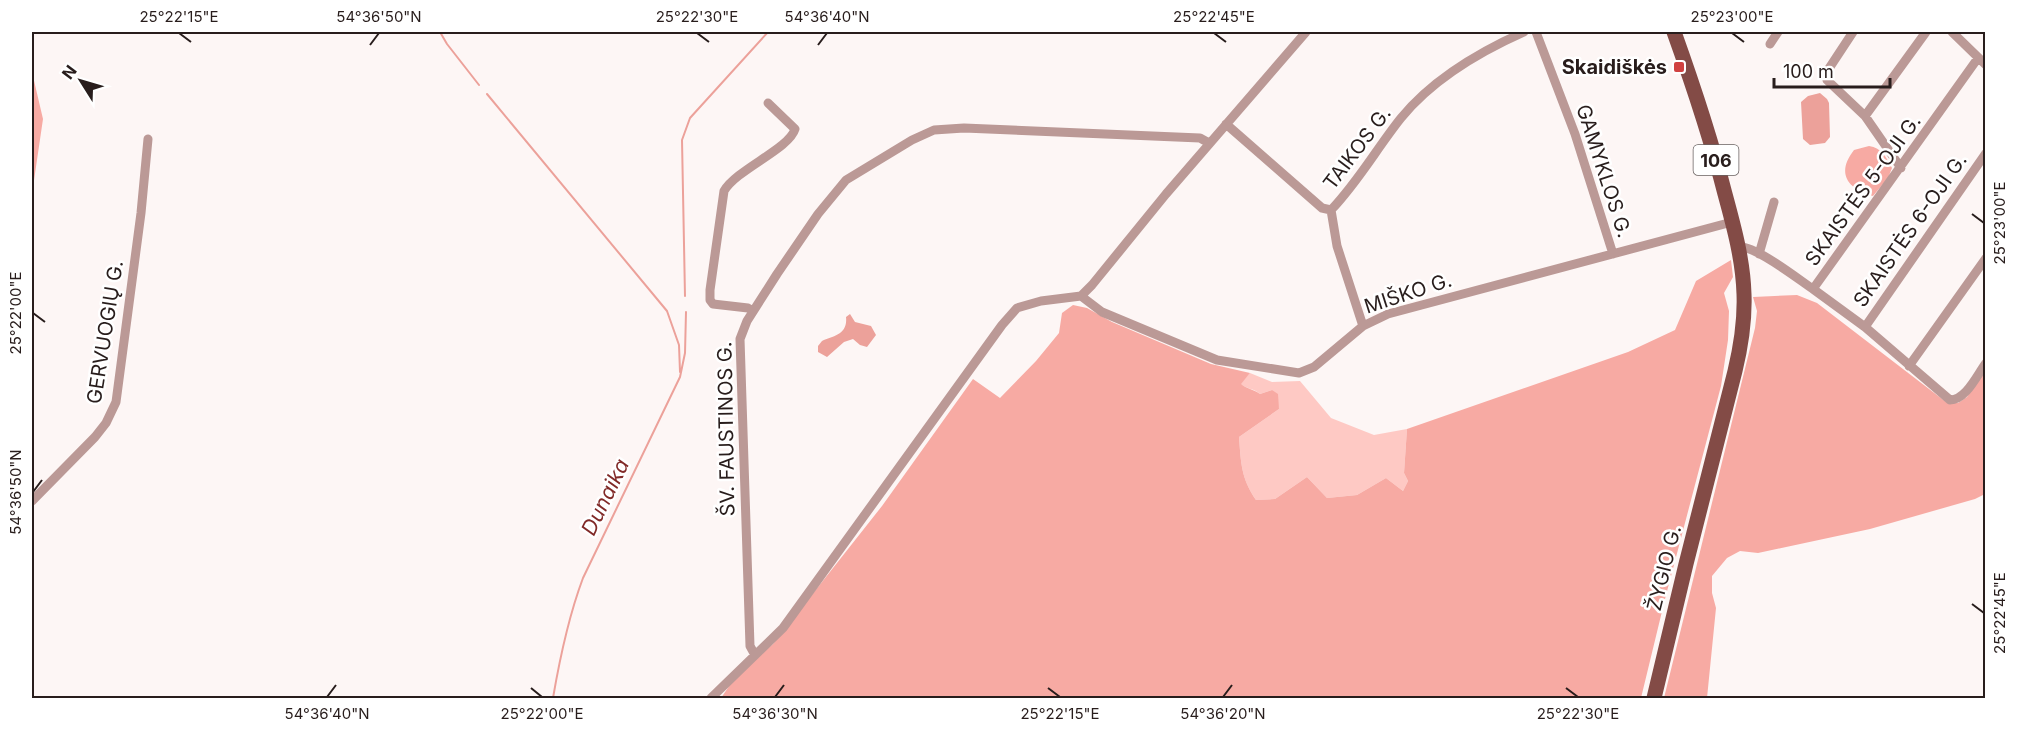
<svg xmlns="http://www.w3.org/2000/svg" width="2017" height="730" font-family="Inter,sans-serif">
<style>
.green{fill:#fec9c4}
.forest{fill:#f7aaa3}
.water{fill:#eca19a}
.lines{fill:none;stroke-linecap:round;stroke-linejoin:round}
.stream{stroke:#eca19a;stroke-width:2}
.street{stroke:#bb9996;stroke-width:9}
.primary{stroke:#834b46;stroke-width:15}
.ticks{fill:none;stroke:#281d1c;stroke-width:2}
.poi-dot{fill:#d04140;stroke:#fff;stroke-width:2}
.labels{text-anchor:middle;dominant-baseline:central;stroke-width:5;stroke-linejoin:round;paint-order:stroke}
.shield{fill:#fff;stroke:#686160;stroke-width:1.5}
.shield-label{font-size:18px;font-weight:bold;fill:#281d1c}
.poi-label{font-size:20px;font-weight:bold;fill:#281d1c;stroke:#fff;text-anchor:end}
.street-label{font-size:20px;fill:#281d1c;stroke:#fff}
.water-label{font-size:21px;font-style:italic;fill:#812a28;stroke:#fff}
.neatline{fill:none;stroke:#281d1c;stroke-width:2}
.ticks-label{font-size:15px;text-anchor:middle;fill:#281d1c}
</style>
<rect width="100%" height="100%" fill="#fdf6f5"/>
<!-- green -->
<path class="green" d="M1250 373 1272 382 1300 381 1331 418 1374 435 1407 429 1404 473 1408 481 1403 491 1386 478 1357 495 1327 498 1307 477 1275 499 1256 500C1241 478 1241 463 1239 437L1279 409 1272 390 1260 394C1253 388 1247 389 1240 384Z"/>
<!-- forest -->
<path class="forest" d="M32 72 43 119 32 194Z
M1869 146C1882 148 1886 157 1892 168L1888 178 1873 196C1847 189 1836 173 1854 150Z
M1731 260 1733 277 1724 293 1729 311 1728 340 1721 386 1665 599 1641 698H721L738 673 773 644 882 506 973 379 1000 398 1036 361 1059 333 1062 313 1073 305 1087 308 1112 322 1211 364 1250 373 1241 384C1247 389 1253 389 1260 394L1272 390 1278 394 1279 409 1239 437C1241 463 1241 478 1256 500L1275 499 1307 477 1327 498 1357 495 1386 478 1403 491 1408 481 1404 473 1407 429 1628 352 1675 330 1696 281Z
M1797 295 1817 303 1946 402 1958 403 1967 397 1985 370V494L1975 499 1870 529 1758 553 1740 551 1727 558 1712 576V593L1716 608 1707 698H1664L1755 328 1757 311 1753 297Z"/>
<!-- water -->
<path class="water" d="M1820 93 1827 99 1829 103 1830 137 1825 143 1810 145 1803 139 1801 102 1808 96Z
M850 314 855 322 871 326 876 335 867 347 860 345 853 339 844 342 827 357 818 352V346L822 341C833 336 848 335 846 317Z"/>
<g class="lines">
<!-- stream -->
<path class="stream" d="M440 32 447 44 479 85
M487 94 667 311 679 345 680 372
M685 296 682 140 690 118 768 32
M553 698C560 657 568 618 583 578L680 377 685 353 686 312"/>
<!-- street -->
<path class="street" d="M1536 32 1575 134 1613 254
M1853 32 1826 73 1827 80 1865 116
M1952 32 1986 65
M1770 44 1778 32
M1226 124 1322 208 1331 210C1358 182 1377 148 1401 118 1432 80 1479 52 1524 32
M1901 168 1865 116 1926 32
M1331 210 1337 246 1363 326
M1739 247C1755 245 1798 279 1813 289L1978 58
M1759 254 1774 202
M1813 289 1865 327 1950 400C1966 400 1977 375 1986 363
M1081 296 1102 312 1217 360 1299 373 1314 367 1363 326 1388 314 1732 222
M753 311 748 308 713 304 710 300V290L724 191C737 169 789 149 795 129L768 103
M1865 327 1986 153
M1909 366 1986 258
M32 501 95 437 106 423 116 402 141 213 148 139
M755 655 750 646 740 339 747 321 777 274 818 214 846 180 912 140 934 130 964 128 1200 138 1209 143
M711 698 783 628 1002 325 1017 308 1041 301 1081 296 1092 285 1166 194 1306 32"/>
<!-- primary -->
<path class="primary" d="M1654 698 1686 564 1735 371C1741 346 1745 320 1744 294 1743 260 1734 227 1725 194 1711 139 1693 85 1674 32"/>
</g>
<!-- ticks -->
<path class="ticks" d="M179 33 191 42M697 33 709 42M1214 33 1226 42M1732 33 1744 42M370 45 379 33M818 45 827 33M1972 214 1984 223M33 313 45 322M33 492 42 480M1972 604 1984 613M531 688 542 697M1048 688 1060 697M1566 688 1578 697M327 697 336 685M775 697 784 685M1223 697 1232 685"/>
<!-- markers -->
<rect class="poi-dot" x="1673" y="61" width="12" height="12" rx="3"/>
<g class="labels">
<!-- shield labels -->
<rect class="shield" x="1693.5" y="145" width="45" height="30" rx="4.5"/>
<g class="shield-label">
<text x="1716" y="160">106</text>
</g>
<!-- poi labels -->
<g class="poi-label">
<text x="1667" y="67">Skaidiškės</text>
</g>
<!-- street labels -->
<g class="street-label">
<text transform="translate(1357 148) rotate(-53)">TAIKOS G.</text>
<text transform="translate(1604 171) rotate(72)">GAMYKLOS G.</text>
<text transform="translate(1863 190) rotate(-54)">SKAISTĖS 5-OJI G.</text>
<text transform="translate(1910 230) rotate(-55)">SKAISTĖS 6-OJI G.</text>
<text transform="translate(1408 293) rotate(-18)">MIŠKO G.</text>
<text transform="translate(105 332) rotate(-81)">GERVUOGIŲ G.</text>
<text transform="translate(726 429) rotate(-91)">ŠV. FAUSTINOS G.</text>
<text transform="translate(1664 568) rotate(-76)">ŽYGIO G.</text>
</g>
<!-- water labels -->
<g class="water-label">
<text transform="translate(605 497) rotate(-64)">Dunaika</text>
</g>
</g>
<!-- border -->
<rect width="2017" height="730" fill="none" stroke="#ffffff" stroke-width="66"/>
<!-- north arrow -->
<g transform="translate(81 81) rotate(307)" stroke="#ffffff" stroke-width="4.5" paint-order="stroke">
<path d="M0-4.5L10 22L0 15L-10 22Z" fill="#281d1c"/>
<text y="-9" font-size="16" font-weight="bold" text-anchor="middle" fill="#281d1c">N</text>
</g>
<!-- scale -->
<path d="M1774 78v9h116v-9" fill="none" stroke="#281d1c" stroke-width="3"/>
<text x="1783" y="78" font-size="18" fill="#281d1c" stroke="#ffffff" stroke-width="4.5" paint-order="stroke">100 m</text>
<rect x="33" y="33" width="1951" height="664" class="neatline"/>
<g class="ticks-label">
<text x="179" y="22">25°22'15"E</text>
<text x="379" y="22">54°36'50"N</text>
<text x="697" y="22">25°22'30"E</text>
<text x="827" y="22">54°36'40"N</text>
<text x="1214" y="22">25°22'45"E</text>
<text x="1732" y="22">25°23'00"E</text>
<text transform="translate(2000 223) rotate(-90)" y="5">25°23'00"E</text>
<text transform="translate(16 313) rotate(-90)" y="5">25°22'00"E</text>
<text transform="translate(16 492) rotate(-90)" y="5">54°36'50"N</text>
<text transform="translate(2000 613) rotate(-90)" y="5">25°22'45"E</text>
<text x="327" y="719">54°36'40"N</text>
<text x="542" y="719">25°22'00"E</text>
<text x="775" y="719">54°36'30"N</text>
<text x="1060" y="719">25°22'15"E</text>
<text x="1223" y="719">54°36'20"N</text>
<text x="1578" y="719">25°22'30"E</text>
</g>
</svg>
